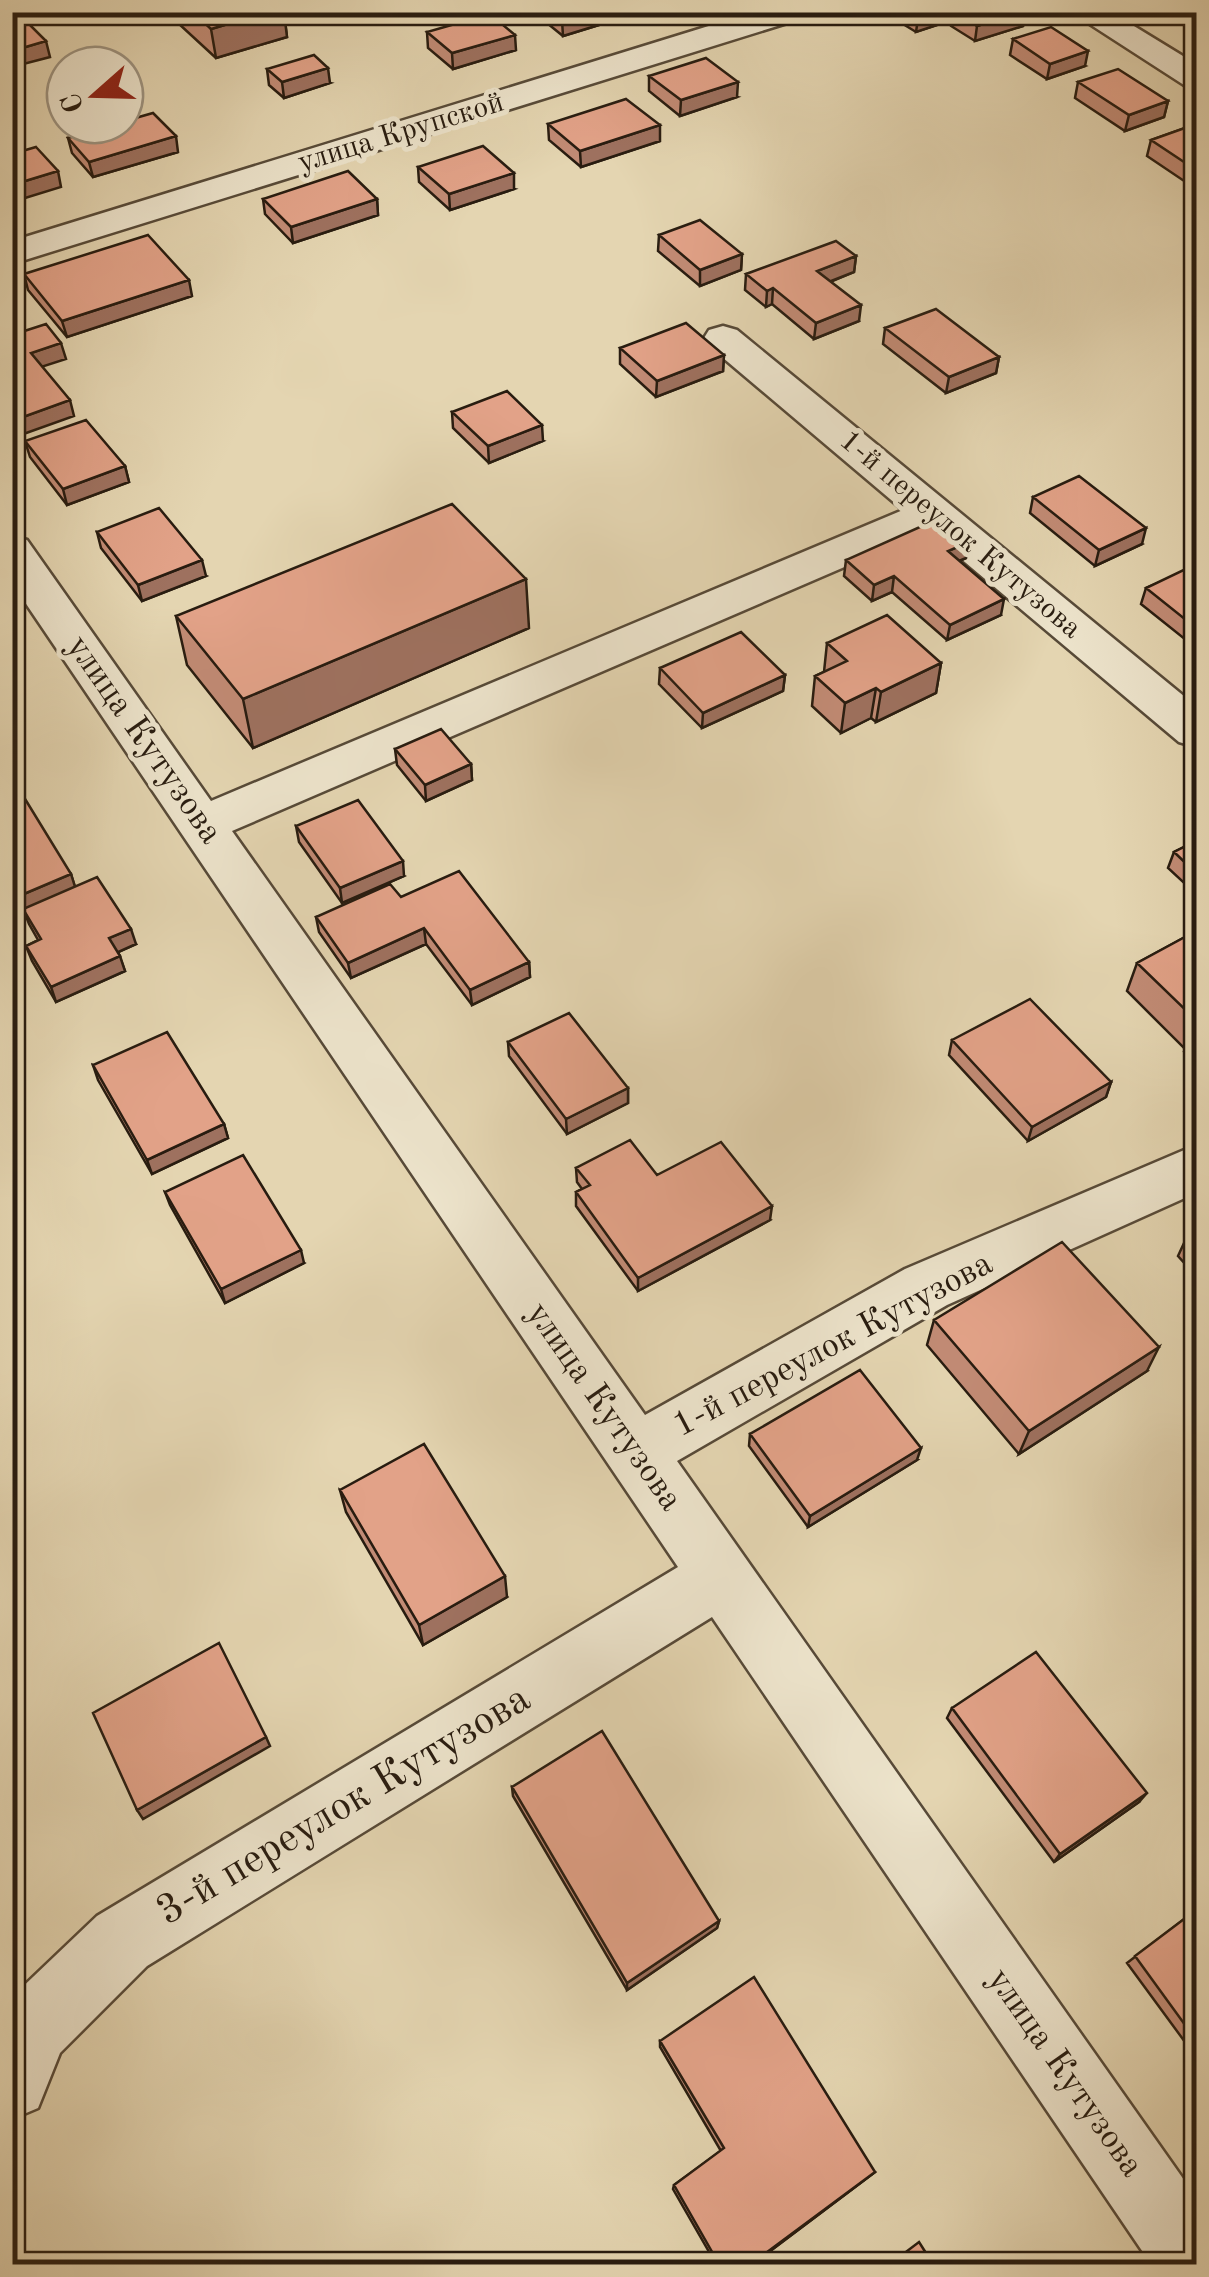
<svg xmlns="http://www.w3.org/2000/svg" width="1209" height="2277" font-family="'Old Standard TT',serif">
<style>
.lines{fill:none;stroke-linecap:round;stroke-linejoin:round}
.street-casing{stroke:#574a38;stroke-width:5}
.street{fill:#ede4cc;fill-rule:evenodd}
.wall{fill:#c28b75;stroke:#281c10;stroke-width:2.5}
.shaded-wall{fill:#9e715f;stroke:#281c10;stroke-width:2.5}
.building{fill:#e2a288;stroke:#281c10;stroke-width:2.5}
.labels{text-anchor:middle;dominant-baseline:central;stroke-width:10;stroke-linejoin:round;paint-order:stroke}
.far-street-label{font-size:30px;fill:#281c10;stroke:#ede4cc}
.street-label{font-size:35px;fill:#281c10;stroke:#ede4cc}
.near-street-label{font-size:42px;fill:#281c10;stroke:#ede4cc}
</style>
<rect width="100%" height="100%" fill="#e4d5b1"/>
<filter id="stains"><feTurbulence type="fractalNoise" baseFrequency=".002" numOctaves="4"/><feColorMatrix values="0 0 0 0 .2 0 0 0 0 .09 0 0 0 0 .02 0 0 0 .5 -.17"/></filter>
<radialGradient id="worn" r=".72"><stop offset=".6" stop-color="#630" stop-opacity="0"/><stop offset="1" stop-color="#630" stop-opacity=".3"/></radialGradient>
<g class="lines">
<defs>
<path id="street" d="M754 12H805L800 19 12 264V241Z
M1071 12H1111L1196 64V88L1184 85Z
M723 326 737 330 1196 706V747L1179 742 928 531 232 831 645 1415 905 1269 1196 1145V1193L947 1305 677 1461 1196 2197V2264H1151L712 1617 147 1966 60 2053 38 2108 12 2119V1997L97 1916 678 1567 12 583V536L27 540 211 801 903 510 709 346 704 338 709 330Z"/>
</defs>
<!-- street casing -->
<use href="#street" class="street-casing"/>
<!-- street -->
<use href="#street" class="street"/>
</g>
<!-- wall -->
<path class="wall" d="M166 12H284L287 37 216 58Z
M537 12H628V16L563 36 537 15Z
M896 12H1025L1023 26 975 41 951 26 952 20 916 32 895 19Z
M1163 12H1196V19L1181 24Z
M427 32 516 50 453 69 428 48Z
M1013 39 1085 66 1047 79 1010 55Z
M267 69 330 83 284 98 269 85Z
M649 76 737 97 680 116 649 91Z
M1078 82 1168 101 1164 117 1125 131 1075 98Z
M548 124 660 141 581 167 549 140Z
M1196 124V189L1147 156 1151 140Z
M68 138 178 152 93 177 72 153Z
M418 167 514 189 450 210 419 182Z
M263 199H377L378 215 293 243 265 214Z
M659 235 742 254 741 270 700 286 658 251Z
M856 256 854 272 830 282 859 321 814 339 772 304 766 307 745 290 746 274Z
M24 274 192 296 67 337 28 290Z
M885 328 999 357 996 373 946 393 883 344Z
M620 348 724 355 723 371 656 397 620 364Z
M452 412 543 441 489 463 453 428Z
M25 441 125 466 129 482 67 505 30 457Z
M1033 497 1142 544 1095 566 1030 513Z
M97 532 206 576 142 601 101 548Z
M966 558 959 561 1001 615 947 640 892 592 872 601 844 576 846 560Z
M1196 567V648L1141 604 1146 588Z
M176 616 529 628 253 748 187 665Z
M827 643 941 663 936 693 876 722 871 718 841 733 812 706 815 676 824 672Z
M660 668 785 675 783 691 702 728 659 684Z
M395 749 471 764 472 780 426 801 397 765Z
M12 798 71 874 75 887 136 944 118 952 125 971 56 1002 32 961 26 946 38 940 29 924 24 911 12 916Z
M296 826 404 876 342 903 299 842Z
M1196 841V894L1168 868 1174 852Z
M401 897 529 962 530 977 472 1005 426 944 351 978 319 932 316 917Z
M1196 931V1042L1185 1049 1127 991 1137 963Z
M952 1040 1111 1082 1106 1097 1028 1141 949 1055Z
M508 1042 628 1088V1103L567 1134 509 1056Z
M93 1065 224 1124 228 1138 152 1174 98 1080Z
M576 1168 657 1175 770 1220 638 1291 576 1206V1192L582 1189 577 1182Z
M165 1192 304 1263 225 1303 170 1205Z
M1196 1226V1276L1178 1256 1190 1230Z
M934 1320 1147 1371 1019 1454 927 1345Z
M750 1434 917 1460 808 1527 749 1446Z
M340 1490 507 1597 423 1645 346 1512Z
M952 1708 1139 1802 1054 1862 947 1718Z
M512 1787 719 1921 717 1928 627 1990 513 1796Z
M1196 1910V2057L1127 1963Z
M660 2041 875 2172 753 2264H716L673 2189 674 2185 721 2151 660 2047Z"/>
<!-- shaded-wall -->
<path class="shaded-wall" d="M268 12H284L287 37 216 58 211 29Z
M589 12H628V16L563 36 562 20Z
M919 12H953L952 20 916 32Z
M1020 12H1025L1023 26 975 41 977 26Z
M1184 12H1196V19L1181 24Z
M515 35 516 50 453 69 452 53Z
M46 41 50 57 12 67V51Z
M1088 51 1085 66 1047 79 1050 64Z
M328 68 330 83 284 98 282 82Z
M738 82 737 97 680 116 681 100Z
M1168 101 1164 117 1125 131 1129 115Z
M660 125V141L581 167 580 151Z
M176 136 178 152 93 177 89 162Z
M58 171 61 187 12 202V185Z
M514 173V189L450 210 449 194Z
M377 199 378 215 293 243 291 227Z
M742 254 741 270 700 286V270Z
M856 256 854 272 816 287 817 271Z
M189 280 192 296 67 337 62 321Z
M773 288 772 304 766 307 767 291Z
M861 305 859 321 814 339 816 323Z
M61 343 66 359 35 369 31 353Z
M724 355 723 371 656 397 657 381Z
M999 357 996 373 946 393 949 377Z
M70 400 74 416 15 437 12 421Z
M542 425 543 441 489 463 488 446Z
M125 466 129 482 67 505 63 489Z
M1146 528 1142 544 1095 566 1099 550Z
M969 542 966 558 945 567 948 551Z
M202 560 206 576 142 601 138 585Z
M894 576 892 592 872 601 874 585Z
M526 579 529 628 253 748 243 699Z
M1004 599 1001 615 947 640 950 625Z
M941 663 936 693 876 722 881 692Z
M785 675 783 691 702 728 703 713Z
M876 688 871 718 841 733 845 703Z
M471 764 472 780 426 801 425 785Z
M403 861 404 876 342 903 340 888Z
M71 874 76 890 12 916V899Z
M424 928 426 944 351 978 348 963Z
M131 929 136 944 114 954 109 938Z
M120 956 125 971 56 1002 51 987Z
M529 962 530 977 472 1005 470 990Z
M1196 1022V1042L1185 1049Z
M1111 1082 1106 1097 1028 1141 1032 1127Z
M628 1088V1103L567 1134 566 1119Z
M224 1124 228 1138 152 1174 147 1160Z
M772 1206 770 1220 638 1291V1278Z
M301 1250 304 1263 225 1303 221 1289Z
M1159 1347 1147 1371 1019 1454 1029 1431Z
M921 1448 917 1460 808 1527 810 1516Z
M505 1576 507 1597 423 1645 419 1625Z
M266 1737 270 1746 143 1819 137 1810Z
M1147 1793 1139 1802 1054 1862 1060 1854Z
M719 1921 717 1928 627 1990V1983Z
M875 2172 753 2264H751Z"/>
<!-- building -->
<path class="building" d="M12 12H17L46 41 12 51Z
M193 12H268L211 29Z
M552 12H589L562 20Z
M957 12H1020L977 26Z
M490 14 515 35 452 53 427 32Z
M1051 27 1088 51 1050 64 1013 39Z
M314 55 328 68 282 82 267 69Z
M706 58 738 82 681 100 649 76Z
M1118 69 1168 101 1129 115 1078 82Z
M626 99 660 125 580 151 548 124Z
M153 113 176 136 89 162 68 138 111 125H125V121Z
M1196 124V170L1151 140Z
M483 146 514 173 449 194 418 167Z
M36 147 58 171 12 185V154Z
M348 171 377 199 291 227 263 199Z
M700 220 742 254 700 270 659 235Z
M148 235 189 280 62 321 24 274Z
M836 241 856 256 817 271 861 305 816 323 773 288 767 291 746 274Z
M936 309 999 357 949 377 885 328Z
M686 323 724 355 657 381 620 348Z
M46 324 61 343 31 353 70 400 12 421V335Z
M507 391 542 425 488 446 452 412Z
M86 420 125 466 63 489 25 441Z
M1079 476 1146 528 1099 550 1033 497Z
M452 504 526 579 243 699 176 616Z
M159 508 202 560 138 585 97 532Z
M940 518 969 542 948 551 1004 599 950 625 894 576 874 585 846 560Z
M1194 565 1196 567V628L1146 588Z
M887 615 941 663 881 692 876 688 845 703 815 676 847 661 827 643Z
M741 632 785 675 703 713 660 668Z
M441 729 471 764 425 785 395 749Z
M22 794 71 874 12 899V798Z
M358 800 403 861 340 888 296 826Z
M1196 841V873L1174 852Z
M459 871 529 962 470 990 424 928 348 963 316 917 390 884 401 897Z
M97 877 131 929 109 938 120 956 51 987 26 946 41 939 23 909Z
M1196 931V1020L1137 963Z
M1030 999 1111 1082 1032 1127 952 1040Z
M569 1013 628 1088 566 1119 508 1042Z
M167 1032 224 1124 147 1160 93 1065Z
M630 1140 657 1175 721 1142 772 1206 638 1278 576 1192 590 1185 576 1168Z
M243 1155 301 1250 221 1289 165 1192Z
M1196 1226V1237L1190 1230Z
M1062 1242 1159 1347 1029 1431 934 1320Z
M860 1370 921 1448 810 1516 750 1434Z
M424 1444 505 1576 419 1625 340 1490Z
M219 1643 266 1737 137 1810 93 1713Z
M1036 1652 1147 1793 1060 1854 952 1708Z
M602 1731 719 1921 627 1983 512 1787Z
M1196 1910V2040L1135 1956Z
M754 1977 875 2172 751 2264H719L674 2185 724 2148 660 2041Z
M919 2242 933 2264H890Z"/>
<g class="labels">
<!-- far-street labels -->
<g class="far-street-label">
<text transform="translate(401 133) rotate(-17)">улица Крупской</text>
<text transform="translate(960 535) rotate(40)">1-й переулок Кутузова</text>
</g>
<!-- street labels -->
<g class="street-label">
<text transform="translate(144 740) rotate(55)">улица Кутузова</text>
<text transform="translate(833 1345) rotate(-28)">1-й переулок Кутузова</text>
<text transform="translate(604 1407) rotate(55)">улица Кутузова</text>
<text transform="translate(1065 2073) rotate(55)">улица Кутузова</text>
</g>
<!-- near-street labels -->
<g class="near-street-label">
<text transform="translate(344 1806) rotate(-31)">3-й переулок Кутузова</text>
</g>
</g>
<!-- margin -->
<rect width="1209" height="2277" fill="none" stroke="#e4d5b1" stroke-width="50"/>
<rect x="15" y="15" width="1179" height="2247" fill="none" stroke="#281c10" stroke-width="5"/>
<rect x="25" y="25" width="1159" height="2227" fill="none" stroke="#281c10" stroke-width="2.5"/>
<!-- north arrow -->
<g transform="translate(95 95) rotate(250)"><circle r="48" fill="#ede4cc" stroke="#9e9481" stroke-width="2.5"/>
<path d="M0-8L18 38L0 25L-18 38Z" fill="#8f2418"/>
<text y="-15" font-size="28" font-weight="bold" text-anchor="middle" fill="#281c10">С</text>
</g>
<rect width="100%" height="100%" filter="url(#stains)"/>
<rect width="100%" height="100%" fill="url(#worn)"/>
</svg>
